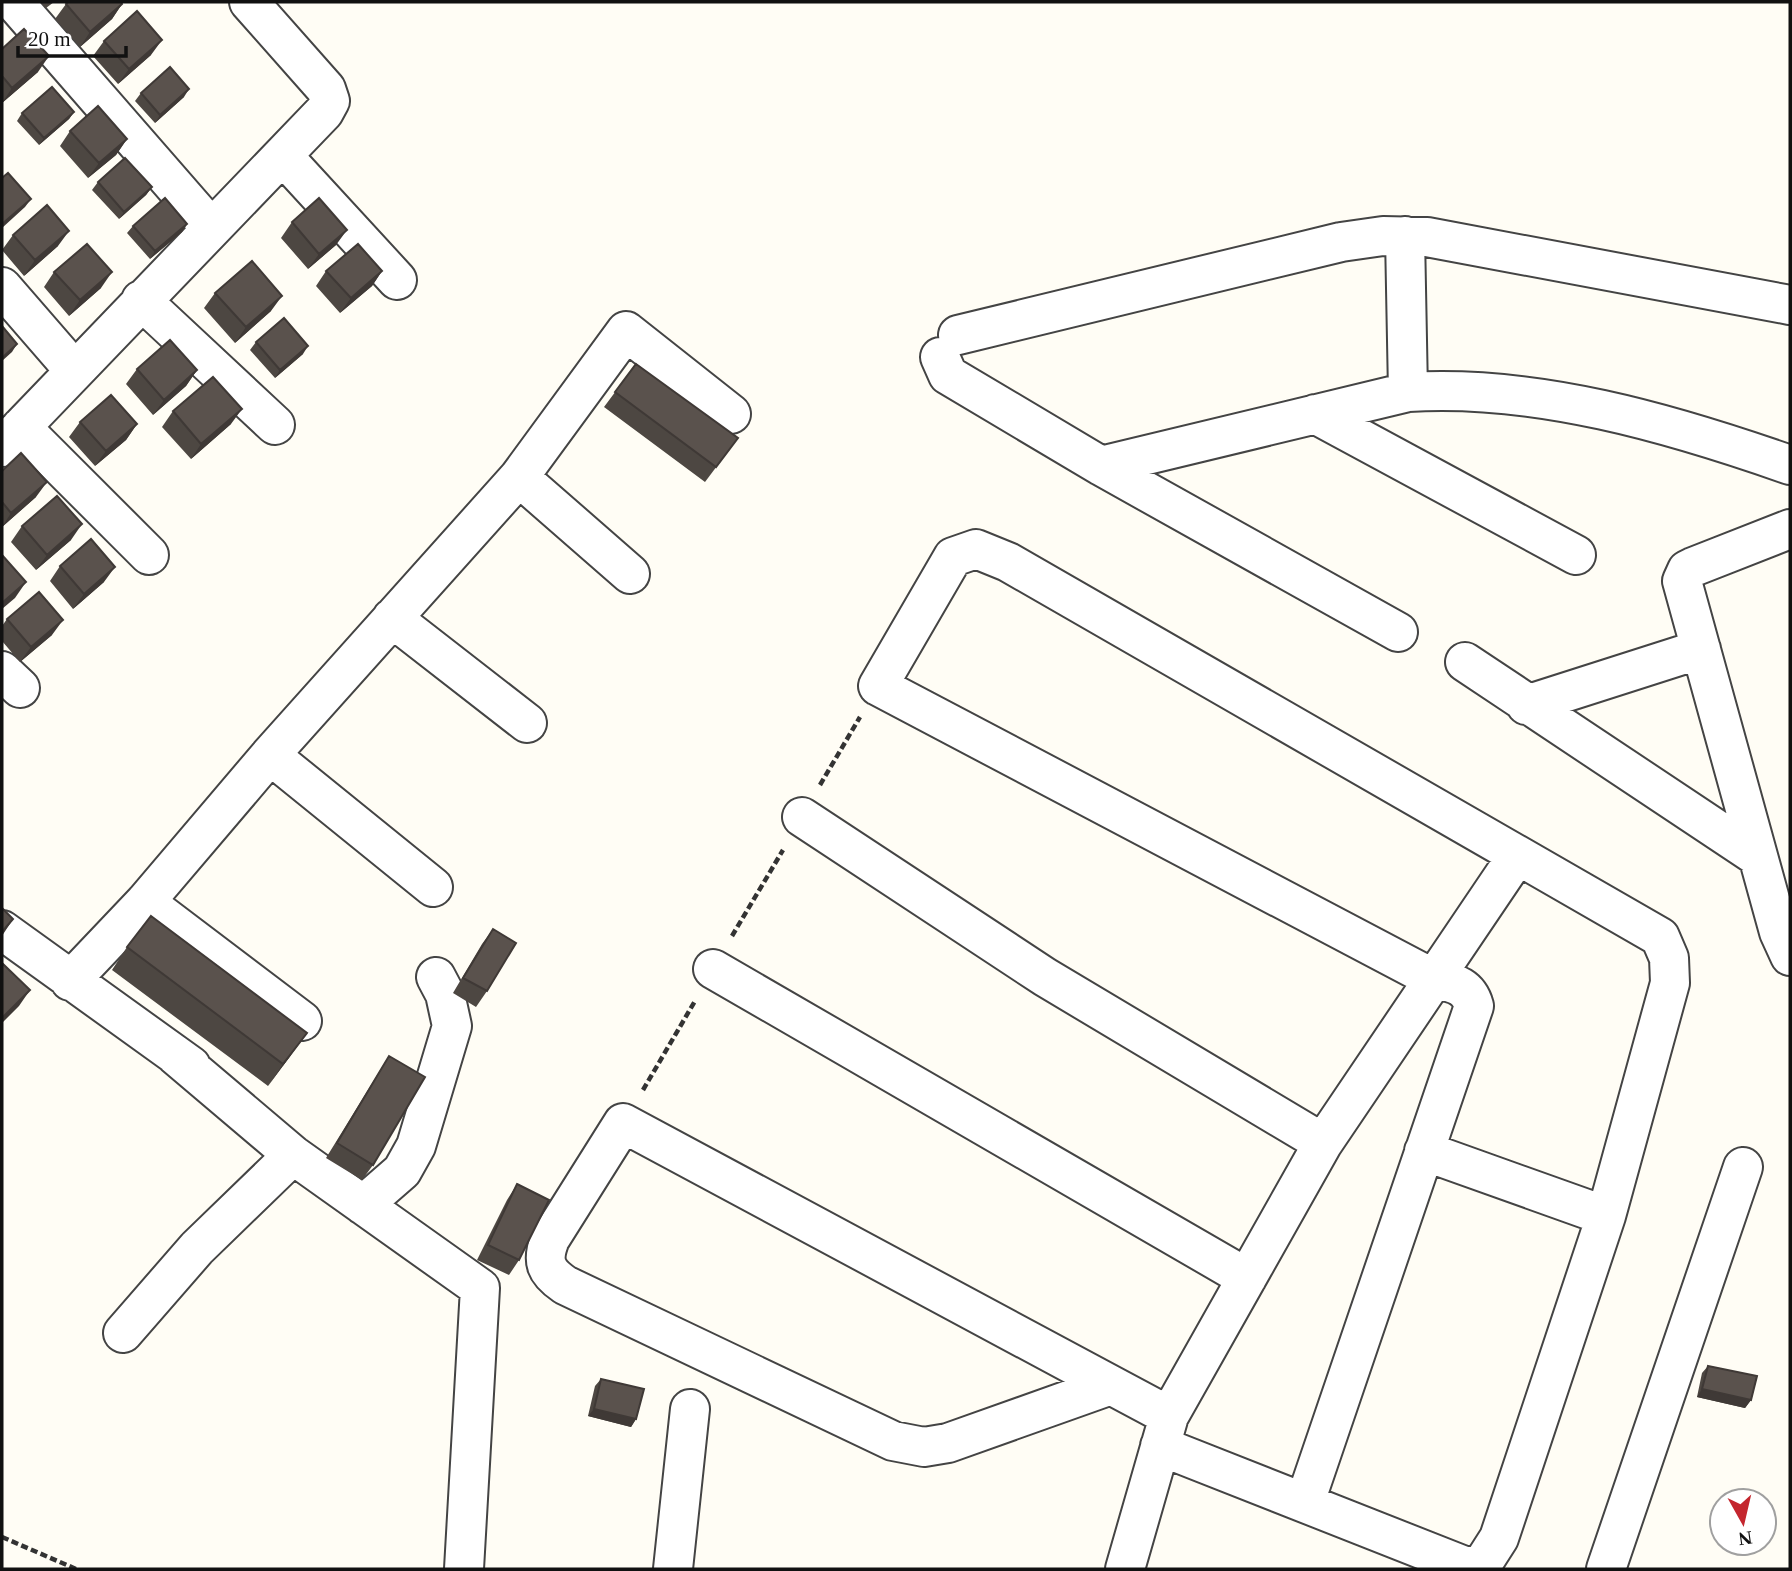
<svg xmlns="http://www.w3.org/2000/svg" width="1792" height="1571" font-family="'Times New Roman',serif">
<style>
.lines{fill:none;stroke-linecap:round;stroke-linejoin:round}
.street-casing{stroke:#444;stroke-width:42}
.path{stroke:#333;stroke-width:4.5;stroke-dasharray:7 3.5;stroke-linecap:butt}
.street{stroke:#fff;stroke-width:38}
.wall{fill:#4d4742}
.shaded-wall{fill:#3f3936}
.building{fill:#5a524d;stroke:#3f3936;stroke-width:2}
</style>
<rect width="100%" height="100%" fill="#fffdf5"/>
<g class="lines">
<defs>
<path id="street" d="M14 2 211 228
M283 156 397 280
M1405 236 1408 392
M2 287 74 370
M141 300 275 425
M958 335 1341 242 1383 236 1427 237 1790 305
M940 357 948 375 1101 466 1398 632
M1315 414 1576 555
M21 427 149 555
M2 447 324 112 330 101 326 89 249 2
M1101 466 1408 392C1536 384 1670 423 1790 465
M519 477 630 574
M1790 529 1693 567 1687 570 1682 581 1779 932 1790 956
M392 618 527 723
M1465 662 1758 857
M2 671 20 688
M1526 705 1701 649
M270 755 433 887
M802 817 1045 977 1323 1143
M145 902 302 1021
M2 930 191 1066
M713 969 1247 1278
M70 981 145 902 270 755 519 477 626 331 731 414
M175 1055 293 1155 480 1288 464 1569
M1424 1151 1606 1216
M363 1205 402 1171 416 1146 452 1026 445 994 436 977
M123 1333 197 1248 293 1155
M1111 1385 948 1443 924 1447 893 1441 565 1285C546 1272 541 1262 550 1239L623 1123 1111 1385 1169 1416
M1160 1446 1467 1567 1483 1563 1499 1538 1606 1216 1670 983 1669 958 1660 937 1008 562 976 549 953 557 878 686 1432 978C1452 983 1468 984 1474 1006L1305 1502
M673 1569 690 1409
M1125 1569 1169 1416 1323 1143 1517 856
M1606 1569 1743 1167"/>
</defs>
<!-- street casing -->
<use href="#street" class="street-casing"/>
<!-- path -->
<path class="path" d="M820 785 860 717
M732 936 783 850
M643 1090 695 1001
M2 1537 76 1569"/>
<!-- street -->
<use href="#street" class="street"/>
</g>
<!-- wall -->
<path class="wall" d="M40 2H54L46 8Z
M66 4H122L112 19 80 47 55 19Z
M104 41 151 55 118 84 93 56Z
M2 49 38 72 2 103Z
M141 93 184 97 155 123 135 101Z
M74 112 69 119 39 145 17 121 22 113Z
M70 131 127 139 116 155 88 178 60 146Z
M98 182 152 187 146 195 119 219 92 190Z
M292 222 336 245 308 269 281 238Z
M187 224 182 232 150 259 127 233 133 226Z
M13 235 58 246 24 276 2 250Z
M326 271H382L372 286 340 313 316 286Z
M54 272 101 288 69 316 44 287Z
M215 293 271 311 235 343 204 308Z
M256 342 303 354 275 378 250 350Z
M636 364 738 438 705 482 604 407Z
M137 369 197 370 186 386 153 415 126 384Z
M173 411 231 424 191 459 162 427Z
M80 422 137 424 126 440 95 466 69 437Z
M2 471 36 497 2 527Z
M22 526 71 540 36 570 11 542Z
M60 566 104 582 73 609 50 581Z
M7 619 52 635 20 662 2 641V626Z
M493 929 487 991 476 1007 453 993 482 944Z
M127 947 291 1055 268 1086 112 970Z
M389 1056 373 1165 362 1180 326 1158 379 1072Z
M517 1184 519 1260 509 1275 477 1260 507 1200Z
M1708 1366 1751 1400 1745 1408 1697 1397 1702 1373Z
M601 1379 636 1419 631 1427 588 1416 595 1386Z"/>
<!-- shaded-wall -->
<path class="shaded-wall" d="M122 4 112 19 80 47 90 32Z
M162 40 151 55 118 84 129 69Z
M49 56 38 72 2 103 12 88Z
M189 89 184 97 155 123 160 115Z
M74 112 69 119 39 145 44 138Z
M127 139 116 155 88 178 99 163Z
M152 187 146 195 119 219 124 212Z
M31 199 25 207 2 228V224Z
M187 224 182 232 150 259 155 251Z
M347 230 336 245 308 269 319 254Z
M69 231 58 246 24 276 35 260Z
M382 271 372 286 340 313 351 298Z
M112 272 101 288 69 316 80 300Z
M282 296 271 311 235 343 246 327Z
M17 344 12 352 2 361V358Z
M308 346 303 354 275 378 280 370Z
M197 370 186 386 153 415 164 400Z
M242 409 231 424 191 459 201 444Z
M137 424 126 440 95 466 106 451Z
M47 482 36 497 2 527 11 513Z
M82 524 71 540 36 570 47 555Z
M115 567 104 582 73 609 84 594Z
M26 582 15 598 2 609V603Z
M63 620 52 635 20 662 31 647Z
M13 919 2 936V932Z
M30 990 19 1006 2 1023V1018Z
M307 1033 291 1055 268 1086 283 1064Z
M1702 1389 1751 1400 1745 1408 1697 1397Z
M594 1409 636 1419 631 1427 588 1416Z"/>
<!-- building -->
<path class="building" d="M68 2H121L122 4 90 32 66 4Z
M137 11 162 40 129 69 104 41Z
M24 29 49 56 12 88 2 76V49Z
M170 67 189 89 160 115 141 93Z
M52 87 74 112 44 138 22 113Z
M98 106 127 139 99 163 70 131Z
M125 158 152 187 124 212 98 182Z
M8 173 31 199 2 224V178Z
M165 198 187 224 155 251 133 226Z
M319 198 347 230 319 254 292 222Z
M47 205 69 231 35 260 13 235Z
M87 244 112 272 80 300 54 272Z
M358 244 382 271 351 298 326 271Z
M252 261 282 296 246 327 215 293Z
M284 318 308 346 280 370 256 342Z
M2 326 17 344 2 358Z
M170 340 197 370 164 400 137 369Z
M636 364 738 438 716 467 615 392Z
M213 377 242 409 201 444 173 411Z
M111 395 137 424 106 451 80 422Z
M21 453 47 482 11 513 2 502V471Z
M57 496 82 524 47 555 22 526Z
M91 539 115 567 84 594 60 566Z
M2 555 26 582 2 603Z
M39 592 63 620 31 647 7 619Z
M2 908 13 919 2 932Z
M151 916 307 1033 283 1064 127 947Z
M493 929 516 943 487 991 463 978Z
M2 963 30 990 2 1018Z
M389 1056 425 1077 373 1165 337 1143Z
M517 1184 549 1200 519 1260 488 1245Z
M1708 1366 1757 1376 1751 1400 1702 1389Z
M601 1379 644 1389 636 1419 594 1409Z"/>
<!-- border -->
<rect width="1792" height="1571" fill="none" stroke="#111111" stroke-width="7"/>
<!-- north arrow -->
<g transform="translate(1743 1522) rotate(172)"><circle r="33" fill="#ffffff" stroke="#a0a0a0" stroke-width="2"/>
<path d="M0-5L12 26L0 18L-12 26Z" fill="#c4262e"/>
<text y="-10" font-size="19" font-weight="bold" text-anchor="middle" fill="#111111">N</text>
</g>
<!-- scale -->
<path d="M18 46v10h108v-10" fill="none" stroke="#111111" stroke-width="3.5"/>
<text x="28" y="46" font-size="21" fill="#111111" stroke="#ffffff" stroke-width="5" paint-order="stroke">20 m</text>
</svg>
